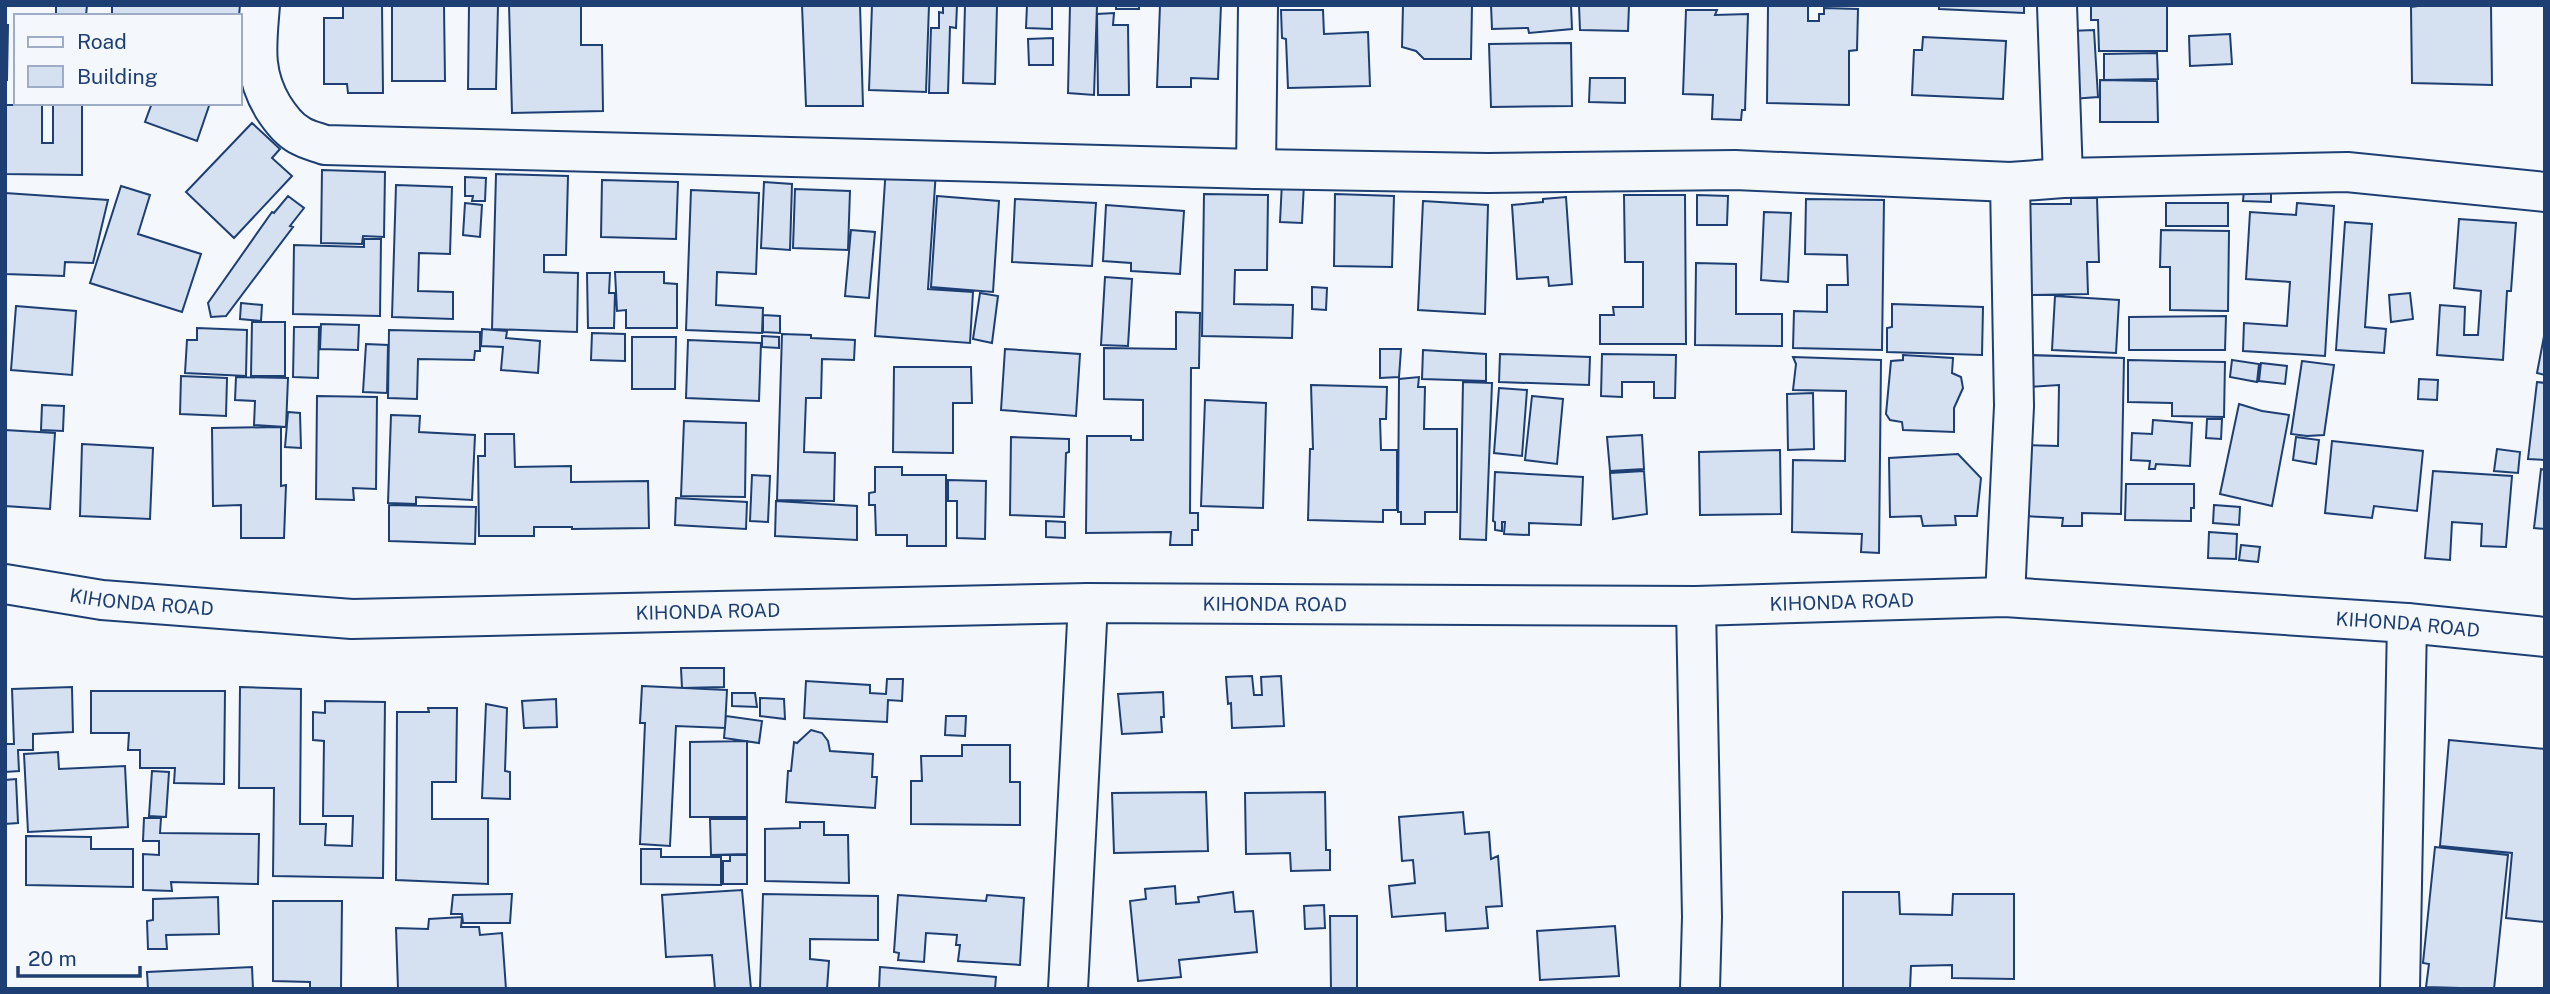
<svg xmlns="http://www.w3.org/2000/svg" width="2550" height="994" font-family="'Public Sans',sans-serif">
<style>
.building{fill:#d5e0f0;stroke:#1d3f73;stroke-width:2}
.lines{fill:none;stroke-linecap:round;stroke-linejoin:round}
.minor-casing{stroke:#1d3f73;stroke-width:42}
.minor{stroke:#f4f7fb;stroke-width:38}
.labels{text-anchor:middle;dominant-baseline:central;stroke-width:5;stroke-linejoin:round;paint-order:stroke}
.street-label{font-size:19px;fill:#1d3f73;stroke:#f4f7fb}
</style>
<rect width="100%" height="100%" fill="#f4f7fb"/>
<!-- building -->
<path class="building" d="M56 5H87L86 16H56Z
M112 5H242L240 54V16H112Z
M343 5H382L383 93H348L347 84H324V18H343Z
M392 5H444L445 81H392Z
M469 5H498L496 89H468Z
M509 5H581V45H602L603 111 512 113Z
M802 5H860L863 106H806Z
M872 5H929L926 92 869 90Z
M943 5H957L956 28 950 27 948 93H929L931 28H939V12L943 13Z
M965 5H997L995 84 963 83Z
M1027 5H1052V29L1026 28Z
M1070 5H1097L1094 95 1068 93Z
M1116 5H1139V9H1116Z
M1160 5H1221L1218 79 1191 78V87H1157Z
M1403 5H1472L1471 59H1424L1416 51 1402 47Z
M1491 5H1571L1572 29 1529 33 1528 28 1492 29Z
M1579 5H1629L1628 31 1580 30Z
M1768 5H1808V21H1819V14H1824V8L1858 9 1857 50 1849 51V105L1767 103Z
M1939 5H2024V13L1939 9Z
M2091 5H2167V51H2099L2098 20H2091Z
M2425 5H2491L2492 85 2412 83 2411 7Z
M1281 10H1323L1324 34 1368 32 1370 86 1288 88 1286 39 1282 38Z
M1686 10H1717L1715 15 1748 14 1745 110H1742L1741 120 1712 119 1713 95 1683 94Z
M1114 13 1113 25H1128L1129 95H1098L1097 14Z
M5 25H8L7 80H5Z
M2094 30 2098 97 2072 99 2069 31Z
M2230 34 2232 64 2190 66 2189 36Z
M1923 37 2006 41 2003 99 1912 95 1914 50H1922Z
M1053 38V65H1029L1028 39Z
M1571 43 1572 106 1491 107 1489 44Z
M2157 53 2158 79 2104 80V54Z
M1590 78H1625V103L1589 102Z
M2100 80 2157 81 2158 122H2100Z
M53 103H82V175L5 174V105H42V143H53Z
M152 103H210L197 141 145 122Z
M252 123 280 149 272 158 292 176 234 238 186 192Z
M886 166 936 171 928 289 973 292 970 343 875 336Z
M322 170 385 172 384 237 363 236 362 244 321 243Z
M496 174 568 176 566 255H544V272L578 273 577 332 492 329Z
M465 177 486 178 485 201H472L473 196H465Z
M602 180 678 182 676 239 601 237Z
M764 182 792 184 790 250 761 248Z
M1282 182 1304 183 1302 223 1280 222Z
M396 185 452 187 450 254 419 253 418 291 453 292V319L392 317Z
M121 186 150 195 138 234 201 254 182 312 90 283Z
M795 189 850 191 848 250 793 248Z
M691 190 759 193 756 274 717 272 716 305 763 308 762 333 686 330Z
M2244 190 2271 191V202L2243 201Z
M5 193 108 200 93 263 65 262 64 276 5 274Z
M1204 194 1268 195 1267 270H1235L1234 304 1293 305 1292 338 1202 336Z
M1335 194 1394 196 1392 267 1334 266Z
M1624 195H1685L1686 344H1600V315H1614L1613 307H1643V262H1625Z
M1697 195 1728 196 1727 225H1697Z
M288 196 304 208 290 226 293 227 226 316 211 317 208 303 272 212 274 213Z
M937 196 999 201 993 292 931 287Z
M1566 197 1572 284 1549 286 1548 277 1517 279 1512 205 1543 202V199Z
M2071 198H2097L2099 262H2087L2088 294 2028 295 2027 204H2071Z
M1015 199 1096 203 1092 266 1012 262Z
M1806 199 1884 200 1882 350 1793 348 1794 311 1827 312V285H1848L1847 255 1805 254Z
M1423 201 1488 205 1485 314 1418 310Z
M465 203 482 205 480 237 463 235Z
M2166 203H2228V226H2166Z
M2297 203 2334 206 2325 356 2243 351 2244 323 2287 326 2290 282 2246 279 2250 212 2296 215Z
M1106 205 1184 211 1180 274 1131 271V263L1103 261Z
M1764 212 1791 213 1788 282 1761 280Z
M2459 219 2516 223 2511 291H2507L2503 360 2437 355 2440 305 2465 307 2464 335H2478L2481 291 2454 288Z
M2345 222 2372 224 2365 327 2386 329 2384 353 2336 350Z
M851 230 875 232 869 298 845 296Z
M2161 230 2229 231 2228 311 2170 310V267H2160Z
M364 239H381L380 316 293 314 294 245 364 247Z
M1696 263 1736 264V314H1782V346L1695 345Z
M615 272H664V283L677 284V328H626V310L617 311Z
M587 273H610L609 293H615L614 328H588Z
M1105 277 1132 279 1128 346 1101 345Z
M1312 287 1327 288 1326 310 1312 309Z
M980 293 998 296 992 343 973 339Z
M2410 293 2413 319 2391 322 2389 295Z
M2055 296 2119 300 2116 353 2052 350Z
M241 303 262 305 261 321 240 319Z
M1892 304 1983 307 1982 355 1887 352V328L1892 327Z
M16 306 76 311 72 375 11 370Z
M1176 312 1200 313 1199 368H1191L1190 513H1198V530H1192V545H1170L1171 532 1086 533 1087 436H1131V440H1143V400L1104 399V348L1176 349Z
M763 315 780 316V333L763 332Z
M2226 316 2225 350H2129V317Z
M252 322H285V376H251Z
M321 324 359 325 358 350 320 349Z
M294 327H319L318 378 293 377Z
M197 328 247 330 246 376 185 373 187 340H197Z
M482 329 507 331 506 338 540 341 538 373 501 370 503 347 481 346Z
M389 330 480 332V351H475L474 360 418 359 417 399 388 398Z
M2545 331V375L2537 373Z
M592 333 625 334V361L591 360Z
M782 334 811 335V338L855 340 854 360 822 359 821 398H806L804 452 835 453 834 501 777 500Z
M762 336 779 337V348L762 347Z
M632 337H676L675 389H632Z
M688 340 761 343 759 401 686 398Z
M366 344 388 345 387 393 363 392Z
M1005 349 1080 354 1076 416 1001 410Z
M1380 349H1401L1399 377 1380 378Z
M1423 350 1486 354V381L1422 379Z
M1500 354 1590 357 1589 385 1499 382Z
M1602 354 1676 355 1675 398H1654V382H1622V397L1601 396Z
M1903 355 1953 358 1952 373 1961 377 1963 388 1954 408V432L1903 430 1902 422 1890 420 1886 414 1891 361 1903 360Z
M2028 355 2124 358 2121 514 2082 513V526H2062L2063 518 2022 516 2023 445 2058 446 2059 385 2027 387Z
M1793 357 1881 360 1879 553 1861 552 1862 534 1792 532 1793 460 1845 461 1846 391 1793 390 1796 364Z
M2128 360 2225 362 2224 417 2172 416V403L2128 402Z
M2232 360 2259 364 2257 382 2230 377Z
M2302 361 2334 365 2324 435 2307 436 2291 434Z
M2261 363 2287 366 2285 384 2259 381Z
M894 367H971L972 403H953V453L893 452Z
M181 376 227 378 226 416 180 414Z
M236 377 288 378 286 427 254 425 255 401 235 400Z
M1419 377 1418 387H1425L1424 429H1457V512H1425V524H1401V512H1398L1399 379Z
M2419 379 2438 380 2437 400 2418 399Z
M1463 382 1492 383 1486 540 1460 539Z
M2537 382 2545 383V460L2528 459Z
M1311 385 1387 387 1386 419H1380L1381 450H1397V510H1383V522L1308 520 1310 449H1313Z
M1499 388 1527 390 1522 456 1494 453Z
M1813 393 1814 449 1788 450 1787 394Z
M317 396 377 397 376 489 353 488 354 500 316 499Z
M1532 396 1563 399 1557 464 1525 460Z
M1205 400 1266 403 1263 508 1201 506Z
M2239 404 2262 411 2289 415 2272 506 2220 494Z
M42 405 64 406 63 431 41 430Z
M288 412 300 413 301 448 285 447Z
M391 415 420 416 419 432 475 435 472 500 416 497V504L388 503Z
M2207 419H2222L2221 439 2206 438Z
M2153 420 2192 423 2190 466 2156 464 2155 469H2149L2150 461 2131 460 2132 433 2152 434Z
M684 421 746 423 745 497 681 496Z
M281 427V486L286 485 284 538H241V505L213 506 212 428Z
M5 430 55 433 50 509 5 506Z
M485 434H514L515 467 571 466V482L648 481 649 528 572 529V527H534V536H479L478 456H485Z
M1642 435 1644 469 1610 471 1607 437Z
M1011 437 1069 439V452L1066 453 1064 517 1010 515Z
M2296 437 2319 440 2316 464 2293 460Z
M2332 441 2423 451 2417 511 2374 506 2372 518 2325 513Z
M82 444 153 448 150 519 80 516Z
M2497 449 2520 452 2518 473 2494 471Z
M1780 450 1781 514 1700 515 1699 452Z
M1958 454 1981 478 1977 516H1955L1956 525 1923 526 1921 516 1890 517 1889 458Z
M875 467H902V475H946V546H907V535H876L875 505H869V493L875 492Z
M2541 469 2545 470V529L2534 528Z
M1644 471 1647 514 1613 519 1610 473Z
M2433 471 2512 476 2506 547 2481 546 2482 524 2452 522 2450 560 2425 558Z
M1495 472 1583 477 1581 525 1529 523V535L1504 534 1505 522H1502V531L1495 530V522L1493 521Z
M752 475 770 476 768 522 750 521Z
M948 480 986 481 985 539 957 538V501H948Z
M2126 484H2194V508H2191V521L2125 520Z
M676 498 747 502 746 529 675 525Z
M776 501 857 506V540L775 536Z
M389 505 476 507 475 544 389 541Z
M2214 505 2240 507 2239 525 2213 523Z
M1046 521 1065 522V538L1046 537Z
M2209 532 2237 534 2236 559 2208 558Z
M2241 545 2260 547 2258 562 2239 560Z
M681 668H724V687L682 688Z
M1252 676 1254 695H1262L1261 677 1281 676 1284 726 1232 728 1231 703 1228 704 1226 677Z
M887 679H903L902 701 888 700 887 722 804 718 806 681 870 685V693L886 694Z
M642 686 727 690 725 728 676 726 670 846 640 844 645 723H640Z
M72 687 73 732 33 734V750H18L19 771 5 772V744H14L12 689Z
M240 687 301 689 300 824H326L325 845 352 846 353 816H323L324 741 313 740V712L325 713V701L385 702 383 878 273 876 274 788H239Z
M91 691H225L224 784 174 783 175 768H140V750H128L129 733H91Z
M1163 692 1164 717H1161L1162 732 1122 734 1118 694Z
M732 693H755L757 707 732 706Z
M760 698 784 699 785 719 760 716Z
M556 699 557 727 524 728 522 701Z
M486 704 507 708 505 771 510 772V799L482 798Z
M428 708H457L456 782H432V819H488V884L396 880 397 712H429Z
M726 716 762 721 759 743 724 738Z
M946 716H966L965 736 945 735Z
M811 730 822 733 828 741 830 751 873 754 872 777H877L875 808 786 802 788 771H791L794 742 797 743Z
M2449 740 2545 749V922L2506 918 2512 853 2440 846Z
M747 741V817H690V742Z
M962 745H1010V782H1020V825L911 824V781H922L921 756H962Z
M58 752 59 769 125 766 128 827 28 832 24 754Z
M152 771 169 772 166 817 149 816Z
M16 779 18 823 5 824V780Z
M1206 792 1208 851 1114 853 1112 793Z
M1325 792 1326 850H1330V870L1291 871 1290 853 1246 854 1245 793Z
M1463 812 1465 834 1489 832 1491 859 1498 856 1502 906 1486 907 1488 928 1446 931 1445 913 1392 917 1389 886 1415 883 1413 860 1402 861 1399 817Z
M144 818H161L160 833 259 834 258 884 171 882 172 891 143 890V854L159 855V841H143Z
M710 819H747V854L711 855Z
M800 822H824V835H848L849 883 765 881V829L800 828Z
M26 836 91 837V849H133V887L26 885Z
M2435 847 2508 855 2494 989 2426 987 2429 964 2423 963Z
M641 849H661V857H721V885L641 884Z
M730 855H747V884H723V861H730Z
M1175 886 1176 904 1199 902 1198 897 1233 892 1235 912 1253 911 1257 952 1179 960 1181 977 1138 981 1130 901 1146 899 1145 889Z
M742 890 751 989H715L712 955 666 957 662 895Z
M1843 892H1899L1900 914 1952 915 1953 894H2014V979L1952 978V965L1911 966 1910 989H1843Z
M512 894 510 923H463L462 914H451L453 895Z
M763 894 878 896V940L810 939V959L829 961 827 989H760Z
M898 895 986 901 987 895 1024 898 1020 965 958 961 960 945H956L957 935 926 933 924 962 898 960 899 953 894 952Z
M218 897 219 934 166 935 167 949H148L147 921 153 920V899Z
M273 901H342L341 989H310V982L273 981Z
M1324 905 1325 928 1305 929 1304 906Z
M1330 916H1357V989H1331Z
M462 917 461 927H479L480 935 502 933 506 989H398L396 928 428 929 429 919Z
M1615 926 1619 976 1540 980 1537 931Z
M252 967 253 989H148L147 972Z
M880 967 996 977 995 989H879Z"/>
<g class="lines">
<defs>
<g id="minor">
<path d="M260 5C257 44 252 72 273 107 280 118 288 129 299 135 307 140 317 142 325 145L1256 169 1488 173 1735 170 2010 182 2063 178 2347 172 2545 192"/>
<path d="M2057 5 2063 178"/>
<path d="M1256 169 1258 5"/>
<path id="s1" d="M5 584 102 600 352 619 1088 603 1696 606 2005 597 2407 623 2545 637"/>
<path d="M2005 597 2014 406 2010 182"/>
<path d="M1696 606 1702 917 1700 989"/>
<path d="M1068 989 1088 603"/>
<path d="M2400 989 2407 623"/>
</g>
</defs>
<!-- minor casing -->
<use href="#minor" class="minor-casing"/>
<!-- minor -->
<use href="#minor" class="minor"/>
</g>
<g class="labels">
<!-- street labels -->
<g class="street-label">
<text stroke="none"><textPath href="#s1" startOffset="138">KIHONDA ROAD</textPath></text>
<text stroke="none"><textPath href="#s1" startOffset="1839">KIHONDA ROAD</textPath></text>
<text stroke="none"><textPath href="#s1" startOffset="1272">KIHONDA ROAD</textPath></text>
<text stroke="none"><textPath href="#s1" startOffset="705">KIHONDA ROAD</textPath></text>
<text stroke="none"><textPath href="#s1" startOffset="2406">KIHONDA ROAD</textPath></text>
</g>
</g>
<!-- border -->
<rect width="2550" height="994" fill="none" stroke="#1d3f73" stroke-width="14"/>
<!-- legend -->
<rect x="14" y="14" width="228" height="91" fill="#f4f7fb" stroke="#9eadc5" stroke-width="2"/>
<rect x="28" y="37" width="35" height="10" fill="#f4f7fb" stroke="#9eadc5" stroke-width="2"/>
<text x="77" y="49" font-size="21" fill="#1d3f73">Road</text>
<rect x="28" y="66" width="35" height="21" fill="#d5e0f0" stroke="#9eadc5" stroke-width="2"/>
<text x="77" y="84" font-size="21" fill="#1d3f73">Building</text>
<!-- scale -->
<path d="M18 966v10h122v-10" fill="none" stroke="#1d3f73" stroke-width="3.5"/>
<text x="28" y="966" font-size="21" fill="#1d3f73" stroke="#f4f7fb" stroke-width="5" paint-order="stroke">20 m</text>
</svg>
